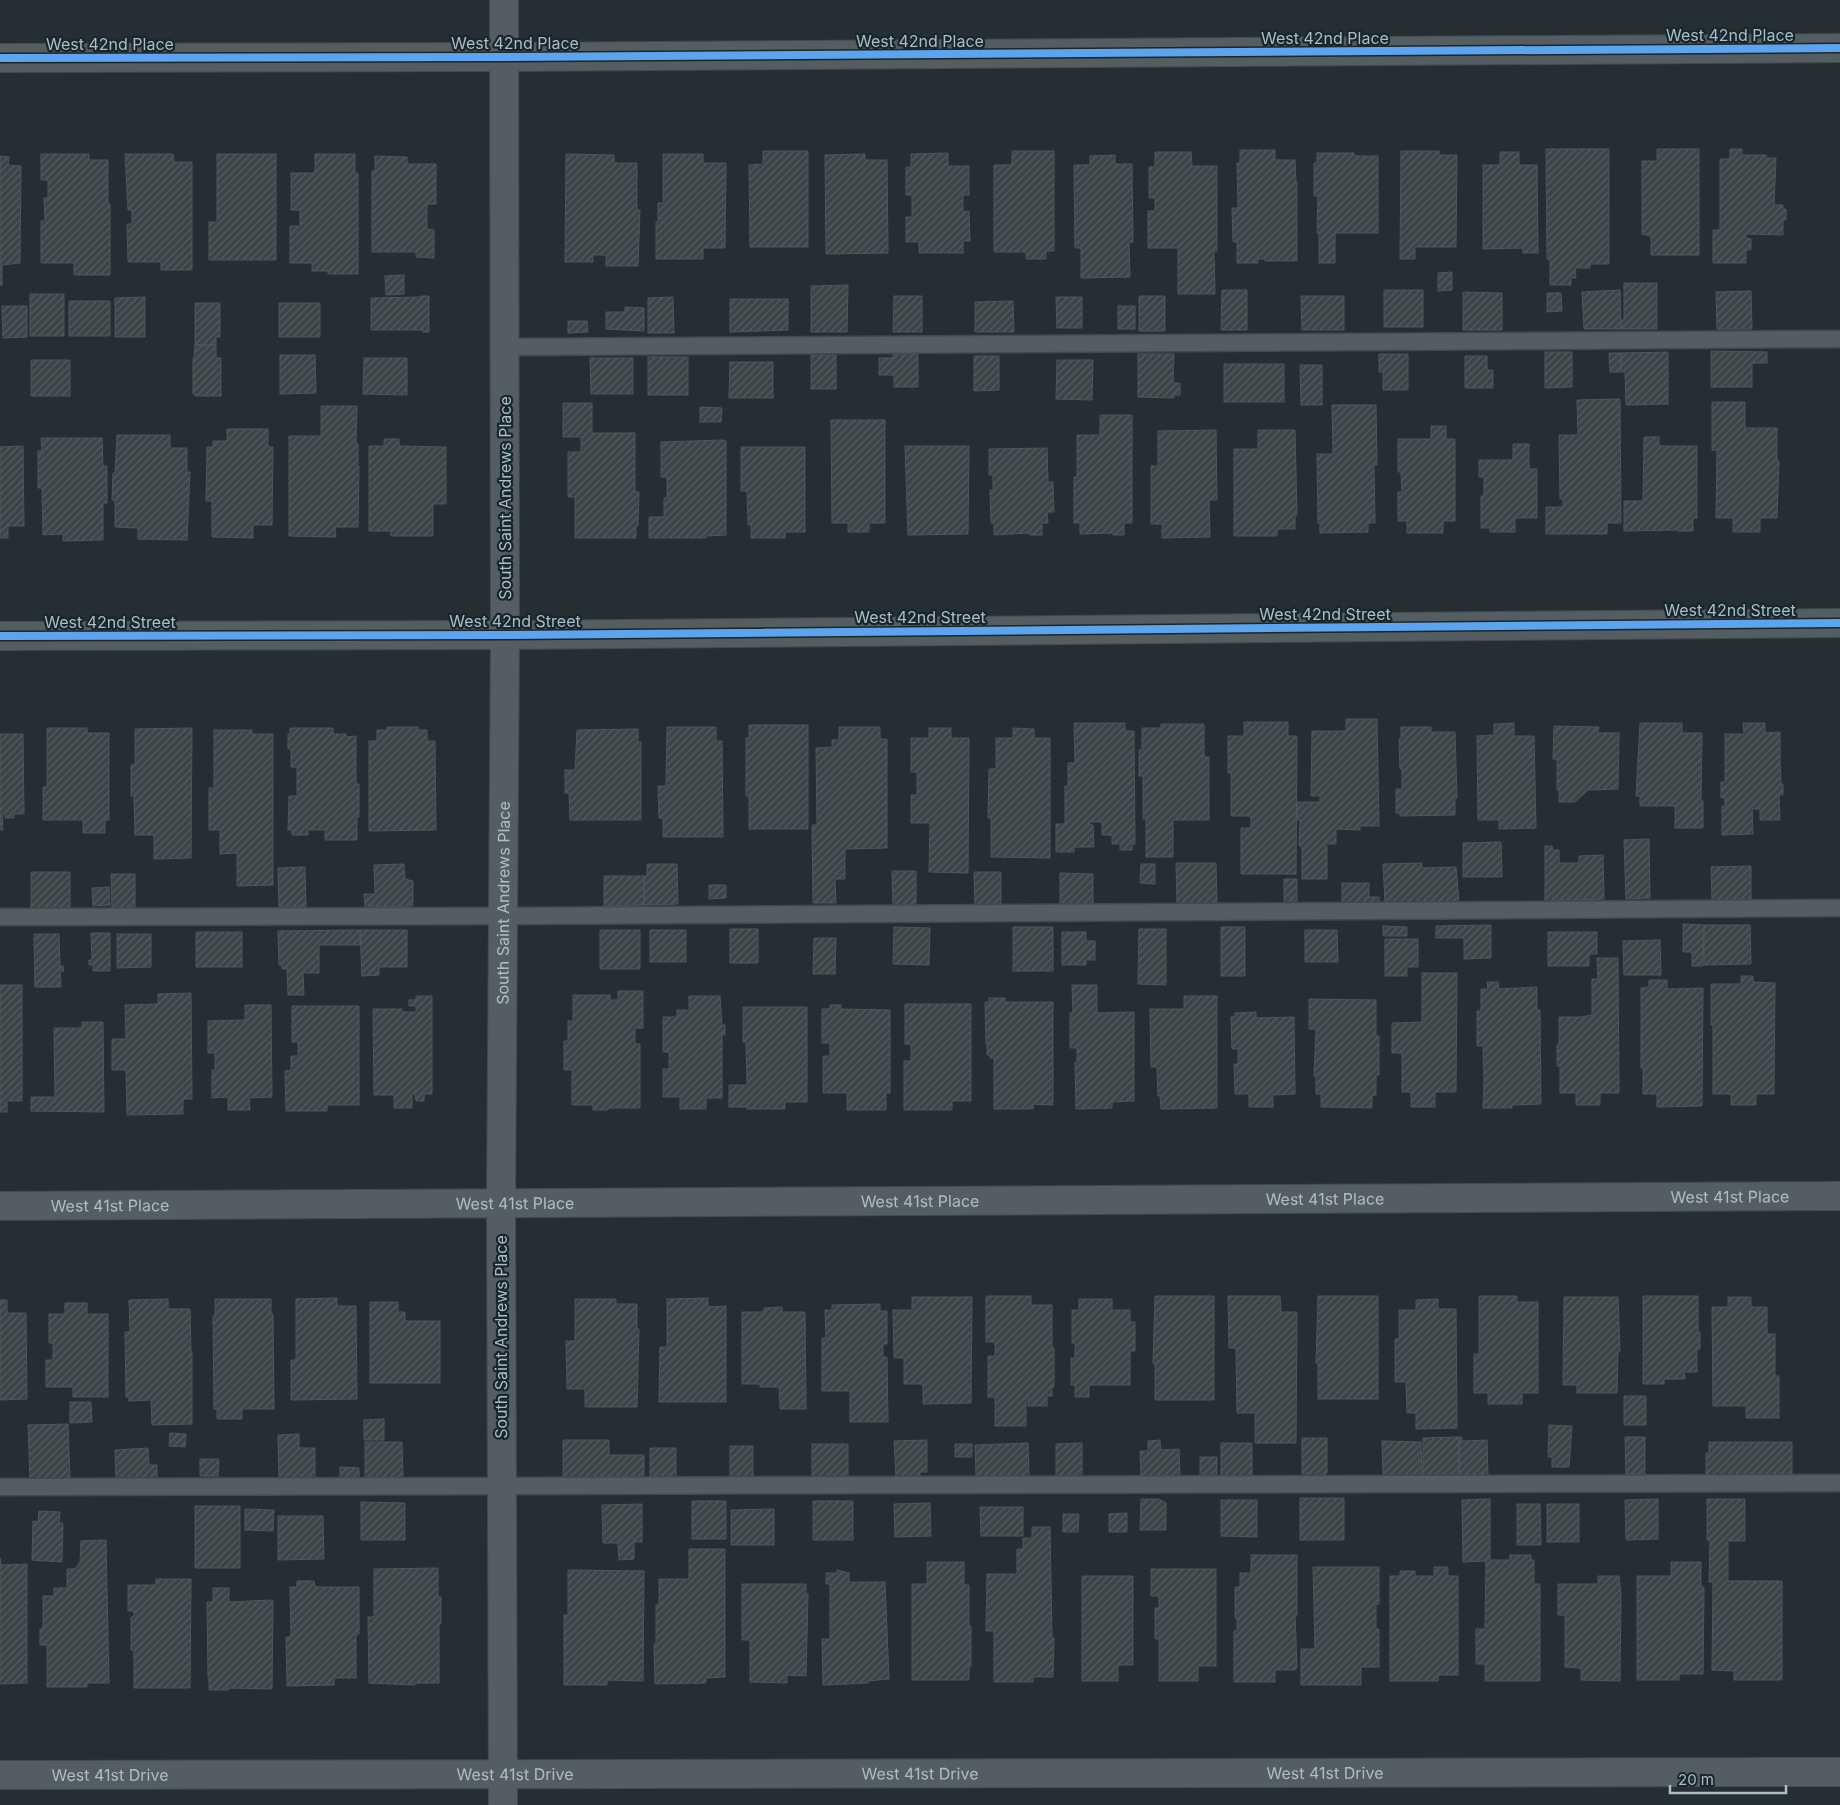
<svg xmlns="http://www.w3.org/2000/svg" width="1840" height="1805" font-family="Inter,sans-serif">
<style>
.building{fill:url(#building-hatch);stroke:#4c565c}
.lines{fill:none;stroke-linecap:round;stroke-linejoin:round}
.service-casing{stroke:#424a4e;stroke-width:19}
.minor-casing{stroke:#424a4e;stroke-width:30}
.service{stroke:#545d62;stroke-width:16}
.minor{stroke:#545d62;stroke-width:28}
.cycleway-casing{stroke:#18272e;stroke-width:11}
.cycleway{stroke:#60a3ed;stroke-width:8}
.labels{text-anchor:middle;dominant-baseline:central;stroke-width:4.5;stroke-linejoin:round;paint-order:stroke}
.street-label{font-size:16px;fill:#adbdc6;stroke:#18272e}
</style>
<defs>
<pattern id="building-hatch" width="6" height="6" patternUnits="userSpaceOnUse" patternTransform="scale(1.25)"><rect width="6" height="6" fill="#3c4448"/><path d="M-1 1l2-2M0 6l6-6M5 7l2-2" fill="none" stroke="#565d61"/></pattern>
</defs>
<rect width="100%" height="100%" fill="#252f33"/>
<!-- building -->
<path class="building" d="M1546 149H1609V264H1590V268H1575L1576 278H1571V285H1550V259H1547Z
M1657 149H1699V255H1651V236L1642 234V161H1657Z
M1730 149H1742V155H1766V158H1776L1774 205H1783V209H1786V220H1783V235L1746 234V238L1751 239V250H1746V263H1713V230H1720V159H1730Z
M1240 150H1275V160H1295L1296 182H1297V261H1265V259H1258V263H1237V242H1233L1232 208H1238L1237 163H1240Z
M763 151H808V247H750L749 165 763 164Z
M1012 151H1054V251H1046V259H1026V252H994V165H1012Z
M1401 151H1439V155H1457L1456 247H1415V259H1400Z
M1155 152H1191L1192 166H1217V251H1214L1215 294H1178V248H1148V211H1155V198H1149V167H1155Z
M1500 152H1519V165H1537L1538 253H1523V248L1483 249V165H1500Z
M948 153V166H969V195H963V212L969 211 970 241H963V253H919V242H906V217H912V195H906V167H911V154Z
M1317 153H1354V156H1378V233H1335V263H1319V233H1317L1318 196H1314V163H1317Z
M41 154H89V160H108V204H110V275H74V263H41V221H45L44 198H48V180H41Z
M125 154H173L174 162H192V270H161V262H128L127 224H132V210H128Z
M217 154H276V260H209V222H217Z
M315 154H355V173H358V274H328V271H312V263H290V226H300V210H291V173H315Z
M566 154 614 155V163H637V210H640L638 266H606V255H593V262H565Z
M663 154H703V163H726L725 248H703V259H656V222H658V203H663Z
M865 154V160H887L888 253 826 254 825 155Z
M1115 155V164H1132L1133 242H1129L1130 277 1081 278V248H1075L1074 165H1090V156Z
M0 156 9 157 8 165 21 166 20 263 2 265V285H0Z
M375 156 407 157V164H436V204H427V229L434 230V258L416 257V252H372V171H375Z
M1452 272V290L1438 291V273Z
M404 275V294L386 295 385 276Z
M1624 283H1657V329H1621V320H1624Z
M848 285 847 332H811V286Z
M1222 290H1247V330H1221Z
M1384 290H1423V327H1384Z
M1620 290 1621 329H1584L1582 292Z
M1751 291 1752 329H1717L1716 292Z
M1463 292 1502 293V330H1463Z
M1547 293H1561L1562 311 1547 312Z
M30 294H64V336H30Z
M421 296H429V332H423V330H371V298L421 297Z
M894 296H922V332H893Z
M1139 296H1165V331H1139Z
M1301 296H1344V330H1302Z
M145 297V337H115V298Z
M673 297 674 333H648V298Z
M1056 297H1082V328H1057Z
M730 299H788V330L730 332Z
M69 301H110V336H69Z
M1013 301 1014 332H975V302Z
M195 303H220V337H216V345H195Z
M279 303H320V337H279Z
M2 306H27V337L3 338Z
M1118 306H1135V329H1118Z
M625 307 644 308V331L606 329V312H625Z
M568 321H587L588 332 568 333Z
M195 345H216V358H221V396H195V394H193V358H194Z
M1711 351 1767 352V363H1752V387H1711Z
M1545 352H1572V387L1545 388Z
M1668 352V404L1626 405 1625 372H1621V353Z
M1609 353H1621V372H1610Z
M893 354H918V387H894V375H879V358H893Z
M1138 354H1174L1173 383H1180V395H1174V398L1138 397Z
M1379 354H1408V390H1383V372H1379Z
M280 355H315L316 393 280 394Z
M811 355H836V389H811Z
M974 356H999V390L974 391Z
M1465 356H1487V370H1493V388H1465Z
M648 357H688V395H648Z
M364 358H407V395L363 394Z
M590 358H633V394H591Z
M31 360H70V396H31Z
M1057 360H1093L1092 400 1056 399Z
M730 362H773V398H729Z
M1224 364H1284V402H1224Z
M1300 365H1322V405H1301Z
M1620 399 1621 523H1607V534H1546V507H1563V499H1560L1559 435H1578L1577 400Z
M1712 402H1745V428H1777V461H1779L1777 518H1760V532H1733V518H1716L1717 450H1712Z
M563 403H592V433H635V492H639L638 526H636V538H575V497H568V452H581V437H563Z
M1332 405H1376L1377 465H1374L1375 523H1368V532L1320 533V523H1318L1317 454H1333Z
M321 406H357L356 444H358V466H359L358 527H335L336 537 289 536V436H321Z
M700 407 722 408 721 422H700Z
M1100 415H1132V523H1124V535H1113V533L1080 534V523H1074V477H1077V435H1100Z
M831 420H885V523H869V532H848V523H832Z
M1431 426H1446V439H1455V521H1443V533H1407V521H1398V492H1402L1401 472H1398V439H1431Z
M227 429H268V447H273L272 525H253V538L212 537V501H206L207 447H213V441H227Z
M1216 430 1217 500H1209L1210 537 1162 538V524H1151V466H1158V431Z
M1258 430H1295L1297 515H1295V529H1277V536H1234V449H1258Z
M117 435H170V448H187V472H190L187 540 138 539V528L115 527V500H112L113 473H115Z
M1644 437H1659V446H1697V518H1693V531H1678V530L1624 531V501H1643Z
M41 438H102L103 466H107V503H103V540L63 541V534L43 535 42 488H38V451H42Z
M384 439H399V446L446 447V504H433V536H391V531H369V446H384Z
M723 440 726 441V535L706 536V538H649V517H664V498H667V477H661V442Z
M1513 444H1529V469H1537V518H1515V532H1490V528H1481V496H1484V477H1479V460H1513Z
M23 446 24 526H8V538H0V447Z
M905 446H969L968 534 908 535Z
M741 447H805V532H785V538H751V525H748L747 491H741Z
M1047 448 1048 482H1053L1054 512H1047L1048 523H1042V535H1030V533L994 535V523H991L990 490H993V475H989V449Z
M1346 719H1377L1379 826H1360V830L1336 829V844H1324V846H1327V879H1302V846H1299L1300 820H1297V802H1320V796H1311L1312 731H1346Z
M1244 722H1288V736H1297L1296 874H1241V828H1251V816H1231V773H1228V736H1244Z
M1074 723H1125V731H1134L1135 844H1132V850H1120V844H1112V835H1102V822H1089L1090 825H1093L1094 847H1074V852H1056V824H1065V786H1068V763H1075Z
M1514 723V736H1534L1536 828 1499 829V820H1478L1477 736 1494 735V724Z
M1640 723H1682V733H1702L1701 800 1703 801V828H1675V806H1640V796H1636Z
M1743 723H1765V733L1780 732V761L1781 784H1783V795H1779L1780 820H1760V809H1752L1753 834 1722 835V806H1725V798H1721V782H1725V734H1744Z
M1161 724H1204V757H1209V820H1173V857H1146V819H1143V776H1139V750H1142V728H1161Z
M749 725H808V829H749V796H746V738H749Z
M1554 726 1599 727 1598 733H1619L1618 789 1588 790 1575 802H1559V790H1557V759H1553Z
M387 727H418V730H427V741H435L436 830 369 831V741H377V730H387Z
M667 727H716V741H722L723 837H663V818H659L658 786H666Z
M839 727H880V739H887V848L845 849V879H835L836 903H813L812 825H817L816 748 832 747V740H839Z
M1401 727H1431V732H1455L1457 798H1455V815L1400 816V813H1396V789H1402V769H1400L1399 739H1401Z
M47 728H87V733H109V820H105V833H83V820H43V787H47Z
M192 728 191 858 154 859V835H135L134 796H131V765H135V729Z
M290 728H333V734H346V737L356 736V784H359V817H357V840H325V830H308V835H292V830H288L289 796H297V767H291V749H288V734H290Z
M929 728H951V738H969L968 873 929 872 930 823H911V795H917V772H911V738H929Z
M1013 728 1034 729V738H1050V858L991 857V818H988L989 769H996V738H1013Z
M638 729V742H641V820H570L569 793H565V770H575L577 730Z
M214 730H252V734H273V885L237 886V853L220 854V830H209V788H214Z
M0 734H23L24 814H14V818H5V814H2L3 830H0Z
M1649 839 1650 898 1626 899 1624 840Z
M1501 842 1502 877H1463V843Z
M1545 846H1552L1553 850H1559V863H1579V856L1603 855 1604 899 1545 901Z
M1176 863H1216L1217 903H1177Z
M1422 863V868L1456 867 1459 902 1385 903 1383 864Z
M404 864 405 879 413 881V905L408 907 365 906 364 894H375L374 865Z
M647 864H677L678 904 644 905V876H647Z
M1141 864H1155V884L1140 883Z
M1751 866V901H1712L1711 867Z
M305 867 306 907H279L278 868Z
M892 871H916V905H893Z
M31 872H70V908H31Z
M974 872H1001V904L975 905Z
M1060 873 1093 874V904L1060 903Z
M111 874H135V907L112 908Z
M604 876H644V905L604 906Z
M1284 879H1297V901H1284Z
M1342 883H1369V897H1379V903H1342Z
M709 885H726V898L709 899Z
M109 887 110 905 93 906 92 888Z
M1683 924 1704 925 1703 966H1692V952H1683Z
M1491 925V958L1464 959V938H1436V926Z
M1704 925H1750L1751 964 1704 965Z
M1383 926 1407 927V936H1383Z
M894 927 930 928 929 965 893 964Z
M1013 927H1053V971H1013Z
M1221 927H1245V976H1221Z
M730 929H758V963H730Z
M1139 929H1166V985L1138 984Z
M360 930V945H319V973H303L304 995H288L287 969H282V965H279L278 931Z
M360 930H407V967H379V975L362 976Z
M600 930H640V969H600Z
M650 930H686V962H650Z
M1305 930H1337L1338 962H1305Z
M196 932H242V967H196Z
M1062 932H1086V941H1095V960H1086V965H1062Z
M1548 932H1597V954H1589V966H1548Z
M91 933H110V971H93V965H89V960H92Z
M34 934H59L60 966H63L64 971H60L61 987H35Z
M117 934H151V967L117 968Z
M814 938H836L835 974H813Z
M1385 939H1418V967H1407V976H1385Z
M1660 940 1661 975H1624L1623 941Z
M1597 958H1618L1619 1093H1600V1105H1576V1093H1560V1066H1557V1045H1559V1017H1581L1592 1015V979H1598Z
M1422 973H1457L1456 1092H1435V1107H1411V1092H1402V1053H1392V1023L1422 1022Z
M1741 976H1753V982L1775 983 1774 1094H1756V1105H1731V1094H1713V1025H1711V984H1741Z
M1649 980H1667V989L1703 988 1702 1106 1657 1107V1094H1643V1068H1641V988L1649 987Z
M1487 982H1498L1499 989 1537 987V1010H1540L1541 1104 1512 1105V1108H1483L1484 1080 1483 1046H1477V1011H1481V989H1488Z
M0 985H22V1101H7V1112H0Z
M1072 985H1097V1013L1134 1012V1101L1112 1102V1108L1076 1109 1075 1062H1077V1048H1070V1013H1073Z
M618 991H643V1028H635V1044H640V1108H608V1110H593V1105H572V1070H564V1041H568V1021H573V995H610V1000H618Z
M191 993 192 1099H183V1114L127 1115 126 1070H112V1039H126L125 1005 158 1004V994Z
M416 996H432V1094H424V1101H416L415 1094H412V1108H394V1095H374L373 1009H402V1012H416V1006H409V1000H416Z
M689 996H720L722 1025H725V1035H722V1098H706V1109H680V1097H663V1069H669V1052H663V1017H677V1010H689Z
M1184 996H1217V1108L1161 1109 1160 1096H1158L1157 1067H1151L1150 1009H1184Z
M989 998H1005V1002H1053V1105L1033 1104V1109H994V1058H990V1055H987V1044H986L985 1002H989Z
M1309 999 1376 1000V1036H1379V1075H1376V1095H1372V1108L1321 1107V1094H1316V1076H1314L1316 1029H1309Z
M905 1004H971V1101H952V1110H904V1061H911V1044H905Z
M245 1005H271L272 1097 249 1098 250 1110H228V1097L212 1098V1070H215V1053H208V1021L245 1020Z
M830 1005H841V1009L890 1010V1093H886V1110H847V1093H823V1056H830V1043H822V1009H830Z
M292 1006H359V1105H327V1111H286L285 1071 291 1070V1056H298V1042H292Z
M743 1007H807V1102H785V1109H747V1107H729V1085H747L746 1042H743Z
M1256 1012V1018L1294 1017 1295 1094 1273 1095V1107H1249V1094H1235L1234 1064H1238V1049H1232L1231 1017H1235V1013Z
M82 1022H103L104 1112 31 1111V1097H55L54 1028H82Z
M986 1296H1031V1305H1052V1348H1054V1387H1052V1396H1047V1406H1028V1397H1026V1426H995V1397H988V1356H995V1342H986Z
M1155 1296H1214V1400H1155V1363H1153Z
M1228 1296H1280L1281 1312H1297L1296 1443H1255V1413H1237L1236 1348H1229Z
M1318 1296H1378V1399H1318V1363H1316Z
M1479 1296H1517V1302H1538V1393H1522V1404H1488V1393H1474V1354H1479Z
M1643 1296H1698V1332H1700V1349H1697V1372H1684L1685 1379H1664V1384H1643Z
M912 1297H972L971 1403 923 1404V1384H904V1358H894L893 1310H912Z
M1564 1297H1618L1620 1351H1618L1617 1393H1577V1385H1563Z
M1728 1297H1751V1307H1767V1334H1775V1376H1779V1418H1746V1406H1713L1712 1307H1728Z
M337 1298V1306H356L357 1399 291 1400V1360H296V1299Z
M708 1298V1307L726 1306V1402H659L660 1347H667V1299Z
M168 1299V1309H190L191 1352H192V1424L152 1425 151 1400 129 1401V1397H126L125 1332H130L129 1300Z
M215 1299H271V1314H273L274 1409H242V1419H217V1409H214L213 1316H215Z
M575 1299H616V1304H637V1329H639L637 1407H585V1389H567L566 1341H575Z
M1079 1299H1112V1310H1130V1322H1135V1351H1130V1385H1089V1397H1075V1385H1071V1358H1075V1343H1072V1310H1079Z
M1438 1299V1309H1456L1457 1428 1416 1429V1413H1407L1406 1382H1395V1339H1399V1310H1416V1300Z
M0 1300H7V1313H26L27 1399 0 1400Z
M370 1302H398V1312H405V1321H440V1383H370Z
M65 1303H87V1314H108V1397H73V1387H46V1360H53V1343H49V1314H65Z
M880 1304V1311H887V1344H883V1357H887L888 1422H850V1391H822V1338H826L825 1310H832V1305Z
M782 1307V1312H805L806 1409H780L779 1387H760V1384H742V1312H764V1308Z
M1624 1396H1646V1425H1624Z
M70 1402H91L92 1422 70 1423Z
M384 1419V1440H364V1420Z
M68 1424 70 1479 30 1480 28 1425Z
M1549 1425 1572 1426 1569 1467H1552V1457H1548Z
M170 1433 186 1434 185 1447 169 1446Z
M299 1434V1448H315V1479L279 1480 278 1435Z
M1459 1437V1480H1423V1438Z
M1459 1437H1462V1441L1487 1440 1488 1475H1464V1480H1459Z
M1625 1437H1645V1474H1626Z
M1302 1438H1327V1473H1325V1476H1307V1474H1302Z
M563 1440H609V1455H644V1479H563Z
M927 1440V1472H920V1477H896L894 1441Z
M1160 1440 1161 1450 1179 1449 1180 1476 1141 1477 1140 1451H1148V1441Z
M1382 1441 1421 1442 1422 1476H1383Z
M365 1442H402L403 1479 365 1480Z
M1709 1442H1792V1474L1706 1475V1453H1709Z
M1028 1443 1029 1477H976L975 1445Z
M1082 1443V1477H1056V1444Z
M1221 1443H1252V1476L1221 1477Z
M812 1444H848V1478H812Z
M955 1444H972V1457H955Z
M730 1446H753V1479H730Z
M148 1448 149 1465H157V1480L116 1481 115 1450Z
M650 1448H676V1479H650Z
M1200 1457H1217V1477H1200Z
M200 1459H219L218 1476H200Z
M340 1467 359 1468V1480H340Z
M1300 1498H1344V1540H1300Z
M1141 1499H1159L1166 1503V1530H1140Z
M1490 1499V1560H1510V1555H1531V1560H1534V1584H1540V1681H1485V1664H1476V1629H1485L1486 1561 1463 1562 1462 1500Z
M1658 1499V1539L1626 1540 1625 1500Z
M1707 1499H1745V1541H1728V1581H1782V1680H1734V1671L1712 1670 1713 1582H1709L1710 1540H1707Z
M1221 1500H1257V1537L1221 1536Z
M692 1501H726V1539H692Z
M813 1501H853V1540H813Z
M361 1502 405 1503V1540H361Z
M930 1503 931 1536 895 1537 894 1504Z
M642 1504V1542H634V1559L619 1560 618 1543H603L602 1505Z
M1517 1504H1540L1541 1545H1517Z
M1547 1504H1579V1542H1547Z
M195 1506H240V1568H195Z
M980 1507H1023V1536H981Z
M245 1509 274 1510 273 1531 245 1530Z
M774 1509V1545H731V1510Z
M39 1511 60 1512 59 1523H63L62 1562 32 1560 33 1521 38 1522Z
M1127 1513V1532H1109V1514Z
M1063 1514H1079L1078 1532H1063Z
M278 1516H323L324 1559 278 1560Z
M1032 1527H1050L1052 1638H1054L1053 1677H1033V1682H994V1631H986L987 1574H1017V1549H1023V1538H1032Z
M106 1540 109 1683H87V1687H47V1645H40V1629H43V1596H54V1588H67V1569H75L80 1562 81 1541Z
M689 1549H725V1677L706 1678V1683L655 1684 654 1644H656V1605H659V1579H689Z
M1251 1555H1297V1615H1295L1297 1667H1296V1670H1275V1682H1234V1631H1237V1618H1235V1587H1240V1573H1251Z
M0 1558 1 1565 27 1564V1683L0 1684Z
M927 1562H964V1585H969V1626H971V1666H969V1680H912V1584H927Z
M1671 1562H1701V1587H1704L1703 1674H1679V1680H1637V1576H1671Z
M1313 1567H1379V1604H1376V1629H1379V1667H1361V1685H1301V1649H1315Z
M1434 1567H1448V1576H1458V1675H1438V1681H1390V1576H1400V1571H1415V1576H1434Z
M438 1568V1597H441V1624H439V1683H415V1685L369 1683 368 1617H374V1569Z
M1151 1569H1216V1666H1198V1681H1159V1639H1155V1608H1159V1596H1151Z
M568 1570 644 1571 643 1681 607 1680V1685H564V1615H568Z
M837 1570 849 1573V1582H885L889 1679 868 1681V1683L823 1685 822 1639H830V1584H826V1573H837Z
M1082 1576H1133V1665H1118V1681H1082Z
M1598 1576H1619L1621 1593 1620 1681 1581 1680V1668L1565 1667V1615H1558V1584H1598Z
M156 1579H191L190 1688H134V1650H131V1617H134V1611H128V1585H156Z
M297 1581H314L315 1587H359V1634H356V1678H334V1685L287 1686 286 1637H291L290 1587H297Z
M742 1584H806V1594H808L806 1676 787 1675V1683L750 1682V1640H742Z
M213 1588H229V1602L273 1600 272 1689 229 1688V1690H209V1678H208L207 1602H213Z"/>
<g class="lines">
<defs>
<path id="service" d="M505 347 1840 339
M0 917 503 916 1840 908
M0 1487 1840 1483"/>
<g id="minor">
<path d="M0 58 504 57 1840 48"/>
<path d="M0 636 505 635 1840 623"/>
<path id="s1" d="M0 1206 1840 1196"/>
<path id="s2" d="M0 1775 1840 1772"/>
<path id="s3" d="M503 1805 501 1204 505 635 504 0"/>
</g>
</defs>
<!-- service casing -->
<use href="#service" class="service-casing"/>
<!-- minor casing -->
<use href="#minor" class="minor-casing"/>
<!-- service -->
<use href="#service" class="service"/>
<!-- minor -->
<use href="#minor" class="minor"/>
<defs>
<path id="cycleway" d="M0 58 504 57 1840 48
M0 636 505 635 1840 623"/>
</defs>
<!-- cycleway casing -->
<use href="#cycleway" class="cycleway-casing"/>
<!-- cycleway -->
<use href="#cycleway" class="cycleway"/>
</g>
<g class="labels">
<!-- street labels -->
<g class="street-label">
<text x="1730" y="35">West 42nd Place</text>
<text x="1325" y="38">West 42nd Place</text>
<text x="920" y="41">West 42nd Place</text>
<text x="515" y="43">West 42nd Place</text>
<text x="110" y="44">West 42nd Place</text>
<text transform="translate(505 498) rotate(-90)">South Saint Andrews Place</text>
<text x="1730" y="610">West 42nd Street</text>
<text x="1325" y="614">West 42nd Street</text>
<text x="920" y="617">West 42nd Street</text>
<text x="515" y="621">West 42nd Street</text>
<text x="110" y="622">West 42nd Street</text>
<text stroke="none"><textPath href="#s3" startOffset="902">South Saint Andrews Place</textPath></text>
<text stroke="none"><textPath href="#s1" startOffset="1730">West 41st Place</textPath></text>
<text stroke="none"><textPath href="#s1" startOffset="1325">West 41st Place</textPath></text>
<text stroke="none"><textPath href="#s1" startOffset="920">West 41st Place</textPath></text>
<text stroke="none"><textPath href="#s1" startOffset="515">West 41st Place</textPath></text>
<text stroke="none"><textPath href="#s1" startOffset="110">West 41st Place</textPath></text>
<text transform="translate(501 1337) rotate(-90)">South Saint Andrews Place</text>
<text stroke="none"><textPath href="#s2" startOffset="1325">West 41st Drive</textPath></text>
<text stroke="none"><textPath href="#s2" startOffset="515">West 41st Drive</textPath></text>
<text stroke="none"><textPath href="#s2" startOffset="920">West 41st Drive</textPath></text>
<text stroke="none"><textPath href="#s2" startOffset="110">West 41st Drive</textPath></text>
</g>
</g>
<!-- scale -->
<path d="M1670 1785v8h116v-8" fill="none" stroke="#adbdc6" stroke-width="2.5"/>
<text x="1678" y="1785" font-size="15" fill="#adbdc6" stroke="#18272e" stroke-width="4" paint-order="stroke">20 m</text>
</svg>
